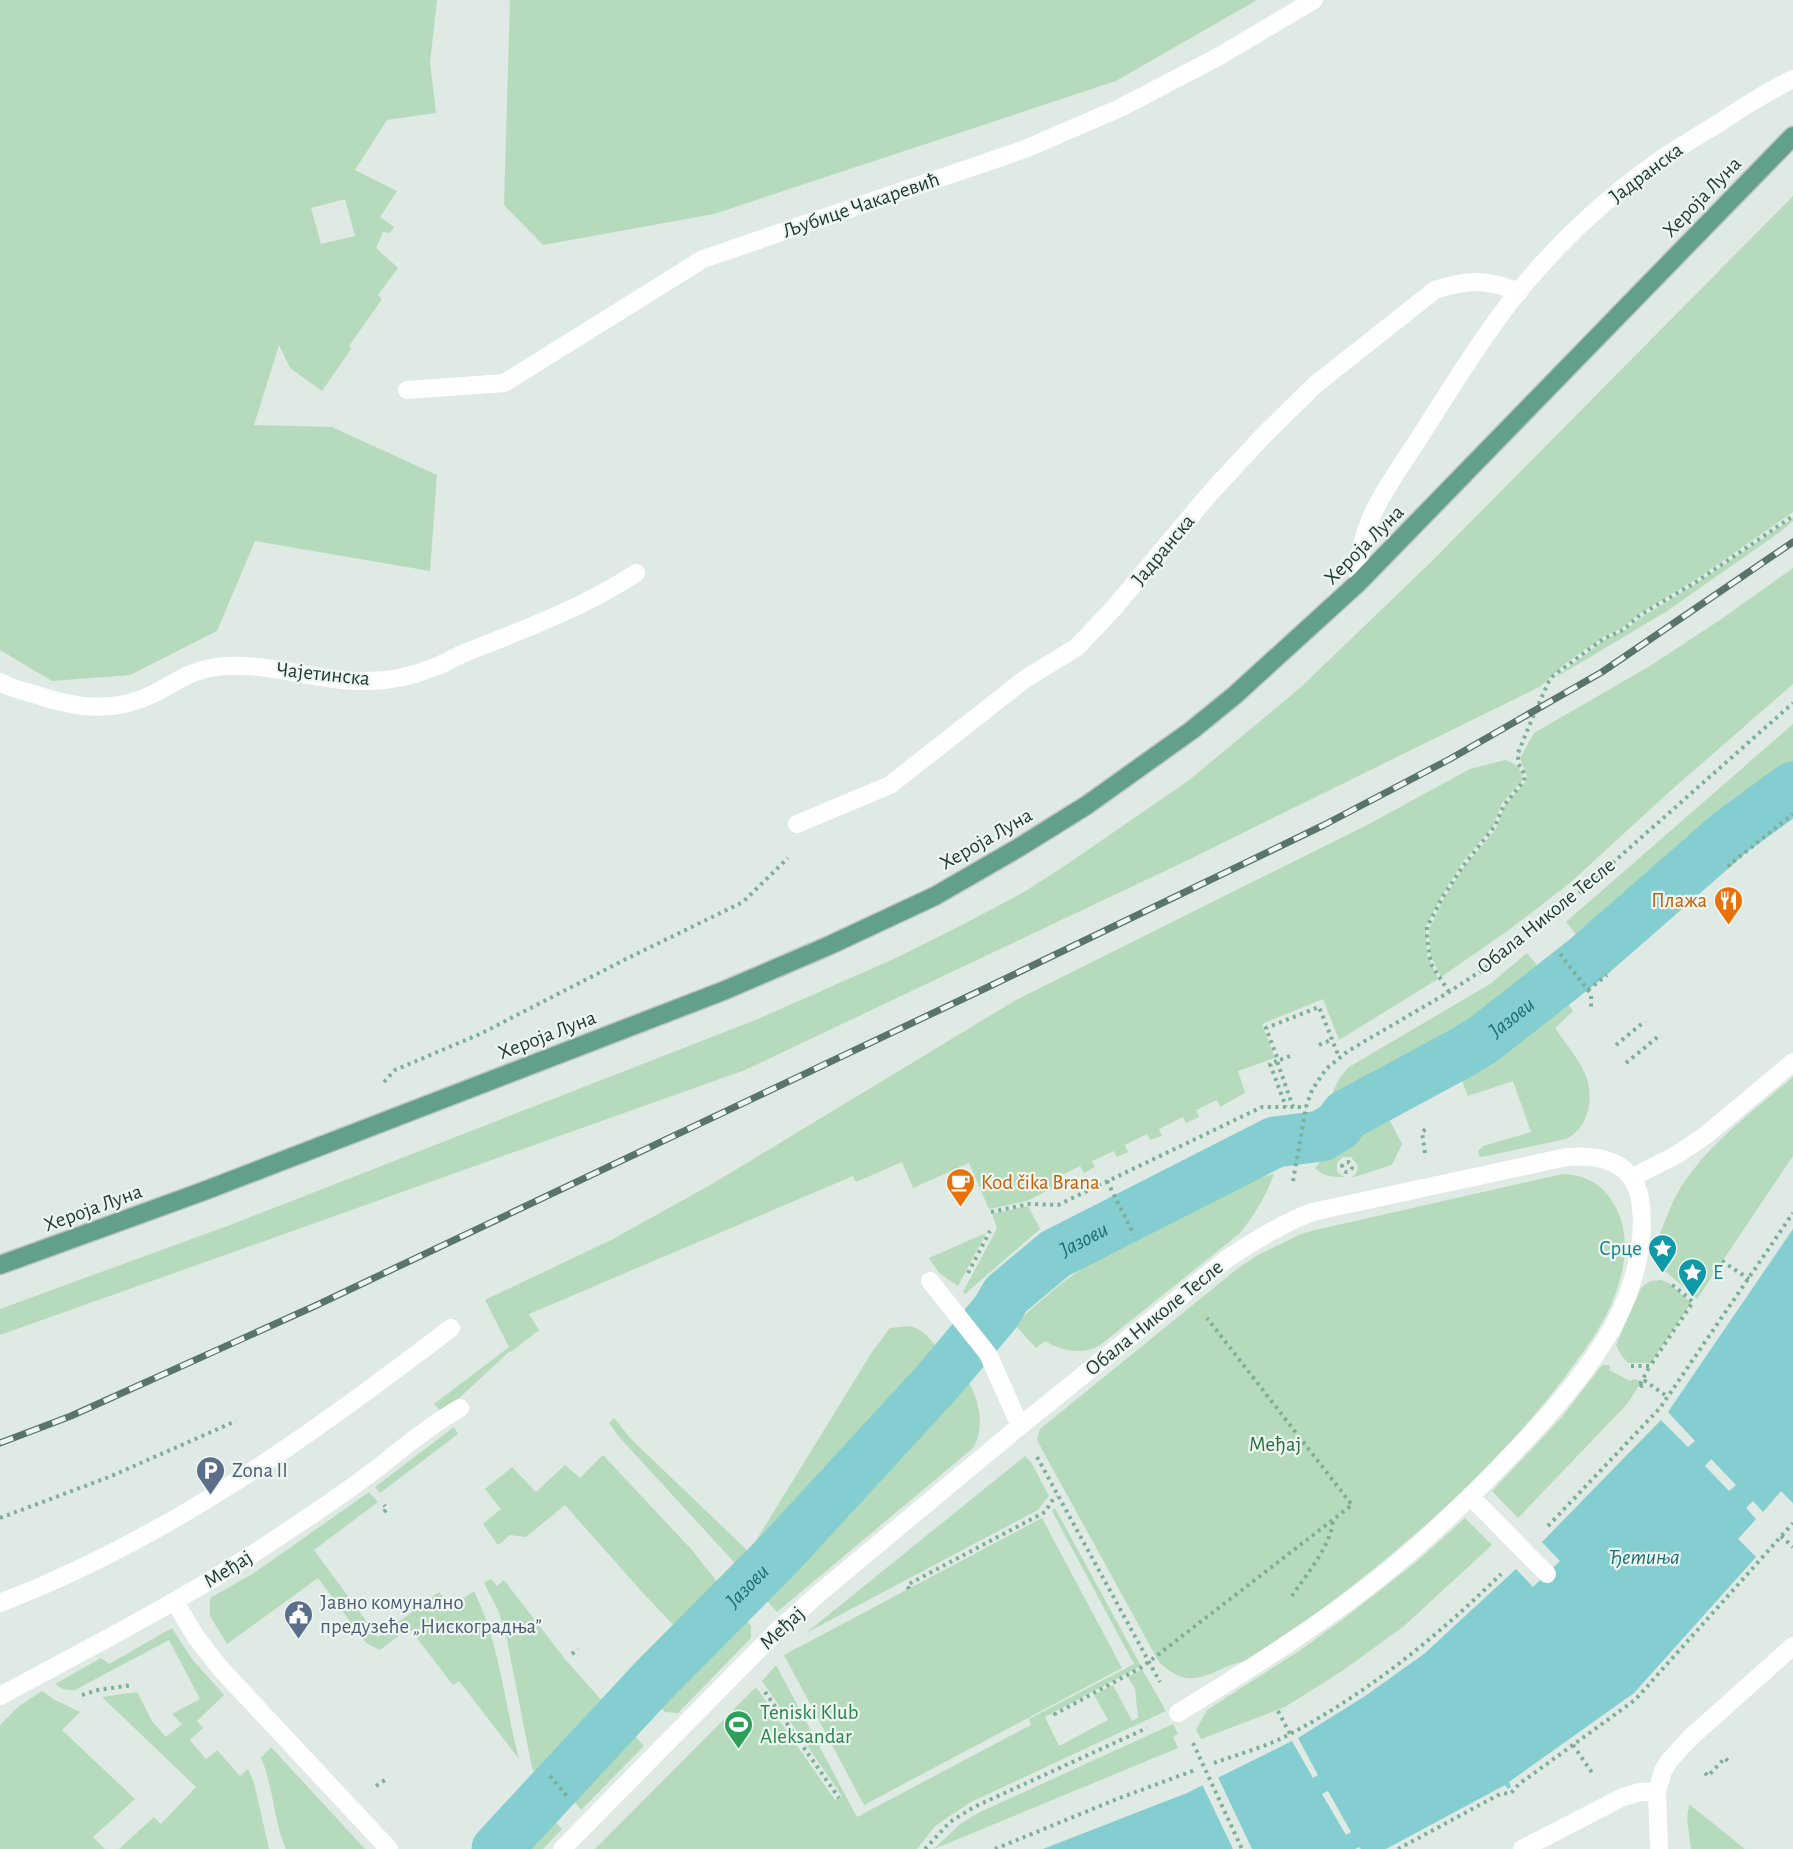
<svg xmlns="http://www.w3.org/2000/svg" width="1793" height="1849" font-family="'Alegreya Sans',sans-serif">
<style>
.green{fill:#b6dbbc;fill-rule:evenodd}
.water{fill:#84cdd0;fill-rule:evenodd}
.pier{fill:#deeae3}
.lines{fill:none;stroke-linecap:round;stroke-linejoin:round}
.canal{stroke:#84cdd0;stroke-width:51}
.major-casing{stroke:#bcc4c1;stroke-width:21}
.path{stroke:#7eae99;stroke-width:4;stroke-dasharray:3 4.5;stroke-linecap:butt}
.minor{stroke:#fff;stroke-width:18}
.major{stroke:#62a089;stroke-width:18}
.rail-casing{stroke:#59756a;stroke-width:7}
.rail{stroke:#eef6f1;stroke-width:4.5;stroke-dasharray:14;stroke-linecap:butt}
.path-bridge{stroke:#7eae99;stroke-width:4;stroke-dasharray:3 4.5;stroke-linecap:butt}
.labels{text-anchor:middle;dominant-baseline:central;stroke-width:4.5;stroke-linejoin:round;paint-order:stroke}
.street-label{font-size:21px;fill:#1f392f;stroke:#eef6f1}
.food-label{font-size:21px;fill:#c56008;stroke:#eef6f1;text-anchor:end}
.culture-label{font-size:21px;fill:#0d838f;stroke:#eef6f1;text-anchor:end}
.park-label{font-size:21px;fill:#29703d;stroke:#eef6f1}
.service-label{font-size:21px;fill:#4e5e75;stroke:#eef6f1;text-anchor:start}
.leisure-label{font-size:21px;fill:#27864d;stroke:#eef6f1;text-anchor:start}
.water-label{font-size:22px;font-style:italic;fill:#1a6f75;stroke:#eef6f1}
</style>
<rect width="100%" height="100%" fill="#deeae3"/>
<!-- green -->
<path class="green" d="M0 0H437L430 63 436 113 387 120 355 170 397 191 380 217 394 227 390 233 383 232 376 248 398 268 378 295 382 299 349 346 351 349 322 391 290 368 279 345 254 425 332 427 437 475 430 571 255 541 217 631 130 675 52 681 0 650ZM345 199 355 236 321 244 311 208Z
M510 0H1257L1116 81 714 214 543 245 504 205Z
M1793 196V512L1695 580 1639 614 1622 628 1602 638 1566 663 1541 686 1188 860 745 1070 0 1335V1309L230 1225 758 1019 898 957 956 928 1024 892 1063 867 1188 781 1300 688 1431 562Z
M1793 518V521L1780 532 1667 611 1555 678 1604 640 1625 630 1642 617 1697 583Z
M1793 568V684L1668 793 1571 882 1509 930 1441 977 1430 954 1429 929 1443 900 1464 867 1496 829 1505 805 1526 781 1527 777 1520 758 1534 733 1650 666 1723 618Z
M1793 724V769L1751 796 1713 826 1583 943 1566 922Z
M1505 760C1516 764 1523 768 1522 781L1502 803 1493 826 1462 863 1441 897 1426 926 1427 954 1438 979 1339 1040 1323 999 1262 1024 1275 1058 1238 1071 1245 1093 1220 1107 1217 1100 1196 1110 1199 1117 1186 1123 1183 1117 1159 1129 1162 1136 1150 1140 1147 1134 1125 1145 1128 1152 1117 1157 1114 1151 1092 1161 1095 1167 1084 1173 1080 1166 1060 1176 1063 1183 1027 1201 989 1209 969 1163 913 1188 902 1162 856 1182 853 1176 529 1314 539 1330 511 1352 510 1351 443 1413 434 1404 509 1347 485 1300 611 1240 712 1184 1016 1000 1371 823 1470 769Z
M1793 805V811L1762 833 1602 967 1599 963 1712 865Z
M1527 953 1545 975 1477 1030 1455 1043 1367 1092 1327 1111C1332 1094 1336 1079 1349 1067L1490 984Z
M1561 995 1573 1011 1555 1028C1574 1056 1598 1078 1587 1114 1583 1126 1577 1133 1566 1139L1482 1157 1479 1156 1478 1151 1483 1146 1531 1132 1513 1081 1468 1096 1460 1076 1388 1117 1402 1144 1392 1165 1351 1178 1357 1172 1358 1166 1351 1157H1343L1337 1163V1172L1344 1177C1332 1177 1324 1177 1315 1168L1328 1153 1331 1142 1354 1125 1493 1049Z
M1793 1077V1156L1697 1299 1654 1261C1651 1249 1659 1237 1663 1226 1668 1215 1672 1202 1678 1192 1706 1145 1752 1112 1793 1077Z
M1274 1174C1266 1196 1254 1216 1239 1234L1099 1346C1081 1355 1062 1351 1045 1341L1036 1348 1014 1324C1037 1305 1058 1284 1083 1268 1135 1234 1194 1208 1251 1180Z
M1563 1174C1584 1175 1601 1183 1612 1201 1633 1233 1625 1272 1611 1305 1599 1332 1581 1355 1564 1378 1498 1465 1415 1538 1329 1604 1310 1618 1292 1631 1273 1644 1267 1648 1261 1654 1255 1657 1247 1661 1237 1662 1229 1666 1218 1670 1206 1677 1195 1678 1180 1680 1169 1671 1159 1662L1039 1444 1037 1439 1040 1429 1237 1269 1258 1255 1301 1234 1311 1231Z
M1028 1206 1040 1229 965 1294 963 1292 997 1228 992 1214Z
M986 1233 958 1286 939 1273 929 1258Z
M1661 1280 1669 1283 1691 1303 1651 1363H1628L1621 1355 1616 1345 1641 1288 1650 1281Z
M909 1326C926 1329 934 1345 945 1357L745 1574 620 1438 609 1423 614 1418 631 1439 749 1552 872 1352 890 1328Z
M1602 1365H1610L1609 1370 1630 1381 1635 1379 1641 1382 1628 1403 1518 1518 1492 1491 1562 1417Z
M964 1376C979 1394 986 1428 973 1448L777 1612 759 1592Z
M454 1427 458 1434 380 1493 375 1487Z
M603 1455 692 1550 726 1593 683 1635 642 1592 565 1505 526 1537 510 1535 498 1545 483 1524 501 1509 485 1489 512 1467 536 1492 565 1465 580 1478Z
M1025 1456 1031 1462 1049 1496 1038 1510 806 1633Z
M369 1492 378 1502 314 1550 378 1637 439 1592 451 1607 474 1591C500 1644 504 1702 519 1759L459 1681 453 1685 409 1628 380 1650 366 1643 318 1578 227 1644 210 1616V1598L254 1573Z
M1055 1508 1141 1666 1045 1717 1059 1746 1108 1720 1094 1695 1113 1685 1132 1721 1138 1718 1135 1689 1128 1677 1142 1669 1166 1711 971 1802 935 1826 917 1849H595L756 1687 835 1800 842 1796 762 1681 776 1665 857 1817 1031 1725 1029 1719 1134 1664 1052 1511Z
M1042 1518 1122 1668 864 1805 784 1655Z
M1465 1518 1492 1545 1403 1627 1342 1671 1285 1707 1201 1739 1196 1730 1207 1710 1299 1651 1342 1620 1415 1563Z
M491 1579 497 1586 504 1580 565 1659 610 1710 541 1785 532 1768 506 1635 498 1610 484 1583Z
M739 1610 751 1626V1638L678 1713 665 1712 651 1698Z
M172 1628 192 1659 224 1695 197 1721 203 1728 190 1740 206 1759 217 1750 240 1776 248 1769 254 1783 269 1849H119L154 1817 161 1824 196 1787 102 1697 137 1692 152 1721 166 1737 182 1724 172 1714 200 1699 169 1640 75 1690C67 1691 61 1689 55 1684L101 1658 109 1664Z
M42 1691 55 1700 80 1712 62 1730 135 1799 93 1837 105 1849H0V1725L19 1706Z
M1173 1724 1178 1734 1173 1737 1178 1748 934 1849 959 1825 978 1813Z
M625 1725 644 1746 581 1810 566 1791Z
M271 1747 365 1849H286C273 1820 274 1787 261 1758Z
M1689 1804 1745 1849H1691L1687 1819Z
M545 1811 562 1829 543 1849H509Z"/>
<!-- water -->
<path class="water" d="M1793 1229V1503L1781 1491 1763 1512 1753 1501 1746 1508 1756 1519 1738 1539 1756 1557 1634 1693 1509 1782 1511 1787 1508 1789 1505 1785 1386 1849H1361L1359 1847 1355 1849H1043L1187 1793 1292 1741 1313 1778 1318 1775 1298 1738 1365 1696 1424 1654 1516 1569 1533 1587 1560 1561 1542 1542 1661 1420 1688 1447 1695 1441 1668 1412ZM1711 1459 1736 1485 1729 1491 1705 1466ZM1328 1791 1351 1832 1346 1835 1322 1794Z"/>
<!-- pier -->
<path class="pier" d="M1217 1775 1252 1849H1233L1201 1782Z"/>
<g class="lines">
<!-- canal -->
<path class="canal" id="s1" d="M497 1849 653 1681 779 1554 939 1380 996 1312 1006 1295 1055 1254 1275 1142 1321 1136 1338 1126 1346 1115 1463 1052 1484 1039 1586 959 1730 833 1793 787"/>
<defs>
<path id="major" d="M0 1265 204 1191 723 991 828 946 935 896 1018 848 1087 805 1192 730 1235 695 1359 582 1793 136"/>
</defs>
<!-- major casing -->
<use href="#major" class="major-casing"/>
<!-- path -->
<path class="path" d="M1730 867 1729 865 1793 814
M1560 954 1591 994V1008
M1588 990 1607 975
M1449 992 1431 964 1427 939V927L1442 898 1463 866 1495 826 1504 805 1524 781 1525 775 1518 763V753L1535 712 1549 681 1553 676 1603 639 1623 630 1640 615 1696 582 1793 516
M1319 1045 1333 1039
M1616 1045 1645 1021
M1290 1056 1277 1061 1293 1107
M1277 1057 1266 1028 1319 1007 1339 1057
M1277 1061 1270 1064 1286 1107
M1626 1063 1660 1035
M384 1082 395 1070 480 1034 626 959 743 902 788 858
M1425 1153 1422 1132 1426 1129
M1342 1167a5 5 0 1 1 10 0a5 5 0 1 1-10 0Z
M1107 1181 1134 1235
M1293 1181 1306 1107 1312 1090 1326 1069 1348 1051 1449 992 1496 961 1555 914 1793 703
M991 1212 1029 1204 1058 1205 1262 1107H1306
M1722 1261 1749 1279
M968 1273 990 1231
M1631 1366H1650L1693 1302 1669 1282
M1640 1384 1642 1386 1645 1381 1668 1397
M1640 1384 1650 1366
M1037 1457 1160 1682
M384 1512 387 1509 384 1505
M0 1518 109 1477 236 1421
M1548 1526 1660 1408 1793 1213
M1781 1536 1793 1547
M909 1589 907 1585 1045 1512 1052 1501 1058 1497
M1292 1596C1306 1575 1333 1543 1333 1519
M572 1654 578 1649
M765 1692 839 1798
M82 1695 98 1690 133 1685
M1278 1711 1290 1734
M1056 1715 1055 1714 1142 1667 1352 1505 1207 1318
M1573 1745 1593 1774
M1214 1763C1239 1754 1266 1747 1290 1734 1368 1693 1439 1635 1501 1574
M1705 1773 1708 1776 1725 1758 1730 1763
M550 1776 567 1796
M376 1786 385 1780
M925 1849 950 1822 974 1807 1147 1728
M995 1849 1117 1799 1195 1770
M1398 1849 1500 1794 1511 1793 1519 1784 1635 1700 1793 1523"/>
<!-- minor -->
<path class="minor" d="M407 390 504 383 703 259 1025 149 1120 108 1216 58 1314 0
M1359 582C1355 524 1392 481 1421 435 1452 387 1482 337 1518 292 1558 243 1606 198 1657 162 1677 148 1698 136 1719 123 1743 107 1767 92 1793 79
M0 682C10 688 23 691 34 694 75 708 112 714 153 694 173 684 188 672 210 668 259 658 318 683 368 681 391 681 413 676 435 667 446 663 456 656 467 652 525 629 585 607 636 573
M797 824 890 785 1025 679 1077 647 1113 609 1212 491 1265 434 1316 384 1435 290C1468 279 1487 279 1519 292
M1631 1178 1678 1154 1706 1135 1793 1062
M930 1281 988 1354 1020 1426
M1470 1496 1547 1574
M175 1602 196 1637 220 1668 389 1849
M0 1603C167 1539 310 1436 451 1328
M0 1696C98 1643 197 1593 289 1530 320 1510 350 1489 379 1467 405 1446 431 1425 460 1408
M562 1849 776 1632 817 1595 1020 1426 1227 1259C1255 1240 1281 1224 1312 1212L1567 1157C1600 1154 1633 1161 1640 1199 1648 1248 1629 1304 1602 1345 1577 1384 1545 1420 1513 1453 1472 1496 1430 1537 1384 1574 1319 1626 1248 1670 1178 1713
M1522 1849 1623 1797 1640 1792 1657 1791
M1659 1849 1657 1791 1663 1771 1669 1761 1691 1737 1793 1646"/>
<!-- major -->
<use href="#major" class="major"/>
<defs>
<path id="rail" d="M0 1443 71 1416 317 1305 988 987 1324 825 1450 759 1602 672 1793 542"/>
</defs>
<!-- rail casing -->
<use href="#rail" class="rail-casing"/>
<!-- rail -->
<use href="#rail" class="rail"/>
<!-- path-bridge -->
<path class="path-bridge" d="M1193 1743 1242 1849"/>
</g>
<!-- icons -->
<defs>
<symbol id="restaurant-pin" viewBox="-11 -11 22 30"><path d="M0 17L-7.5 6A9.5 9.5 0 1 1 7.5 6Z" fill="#e8710a" stroke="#eef6f1"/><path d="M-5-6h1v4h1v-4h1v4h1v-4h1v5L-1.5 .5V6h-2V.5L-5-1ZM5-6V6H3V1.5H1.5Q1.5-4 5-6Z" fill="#fff"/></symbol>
<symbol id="cafe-pin" viewBox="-11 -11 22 30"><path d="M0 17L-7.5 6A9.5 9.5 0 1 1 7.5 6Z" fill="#e8710a" stroke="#eef6f1"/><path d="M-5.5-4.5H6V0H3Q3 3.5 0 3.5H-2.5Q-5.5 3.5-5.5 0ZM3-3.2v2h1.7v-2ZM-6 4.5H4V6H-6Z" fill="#fff"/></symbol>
<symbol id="sight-pin" viewBox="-11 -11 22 30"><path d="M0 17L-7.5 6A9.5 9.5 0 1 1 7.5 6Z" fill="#0f9aa8" stroke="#eef6f1"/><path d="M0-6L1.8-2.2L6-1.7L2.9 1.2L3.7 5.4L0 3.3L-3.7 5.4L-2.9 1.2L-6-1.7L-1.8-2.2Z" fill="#fff"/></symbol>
<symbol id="parking-pin" viewBox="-11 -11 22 30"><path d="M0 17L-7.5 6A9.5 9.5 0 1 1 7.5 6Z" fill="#5c6f8a" stroke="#eef6f1"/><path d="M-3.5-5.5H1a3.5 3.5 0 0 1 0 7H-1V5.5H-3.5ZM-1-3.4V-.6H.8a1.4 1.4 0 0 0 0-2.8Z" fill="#fff"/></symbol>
<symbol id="civic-pin" viewBox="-11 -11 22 30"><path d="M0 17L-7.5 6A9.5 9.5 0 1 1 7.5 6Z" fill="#5c6f8a" stroke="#eef6f1"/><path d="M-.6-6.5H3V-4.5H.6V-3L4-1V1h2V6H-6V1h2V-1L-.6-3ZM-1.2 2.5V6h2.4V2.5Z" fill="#fff"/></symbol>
<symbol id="stadium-pin" viewBox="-11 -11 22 30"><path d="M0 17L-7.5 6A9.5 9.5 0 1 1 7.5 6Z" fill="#2e9e5b" stroke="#eef6f1"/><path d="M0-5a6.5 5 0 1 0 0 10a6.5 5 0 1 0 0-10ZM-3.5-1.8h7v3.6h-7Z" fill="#fff"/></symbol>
</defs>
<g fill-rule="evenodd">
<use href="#restaurant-pin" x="1712" y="884" width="33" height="45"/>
<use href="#cafe-pin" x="944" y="1166" width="33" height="45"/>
<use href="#sight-pin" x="1646" y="1232" width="33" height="45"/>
<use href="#sight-pin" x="1676" y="1256" width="33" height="45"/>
<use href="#parking-pin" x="194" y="1454" width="33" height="45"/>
<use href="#civic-pin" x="282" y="1598" width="33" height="45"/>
<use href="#stadium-pin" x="722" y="1708" width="33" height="45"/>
</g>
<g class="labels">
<!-- street labels -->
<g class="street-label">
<text transform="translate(1646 173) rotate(-37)">Јадранска</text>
<text transform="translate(1702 197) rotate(-46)">Хероја Луна</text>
<text transform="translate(861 205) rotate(-19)">Љубице Чакаревић</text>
<text transform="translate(1364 545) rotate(-45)">Хероја Луна</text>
<text transform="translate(1163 550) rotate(-50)">Јадранска</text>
<text transform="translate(323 674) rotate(6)">Чајетинска</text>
<text transform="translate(986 839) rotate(-30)">Хероја Луна</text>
<text transform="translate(1546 916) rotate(-39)">Обала Николе Тесле</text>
<text transform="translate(547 1035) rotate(-21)">Хероја Луна</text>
<text transform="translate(93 1208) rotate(-20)">Хероја Луна</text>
<text transform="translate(1154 1318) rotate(-39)">Обала Николе Тесле</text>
<text transform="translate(228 1569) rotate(-32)">Међај</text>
<text transform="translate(782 1628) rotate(-43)">Међај</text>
</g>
<!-- food labels -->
<g class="food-label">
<text x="1707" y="900">Плажа</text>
<text x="981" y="1182" text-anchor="start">Kod čika Brana</text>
</g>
<!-- culture labels -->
<g class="culture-label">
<text x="1642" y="1248">Срце</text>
<text x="1713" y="1272" text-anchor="start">E</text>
</g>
<!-- park labels -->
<g class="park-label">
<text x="1275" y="1444">Међај</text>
</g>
<!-- service labels -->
<g class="service-label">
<text x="232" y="1470">Zona II</text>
<text x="320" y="1602">Јавно комунално<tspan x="320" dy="24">предузеће „Нискоградња”</tspan></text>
</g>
<!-- leisure labels -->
<g class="leisure-label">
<text x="760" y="1712">Teniski Klub<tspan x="760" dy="24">Aleksandar</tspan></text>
</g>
<!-- water labels -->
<g class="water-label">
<text stroke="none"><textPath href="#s1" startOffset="1336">Јазови</textPath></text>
<text stroke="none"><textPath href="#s1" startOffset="849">Јазови</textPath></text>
<text x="1644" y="1557">Ђетиња</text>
<text stroke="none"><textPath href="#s1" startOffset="363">Јазови</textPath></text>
</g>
</g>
</svg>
